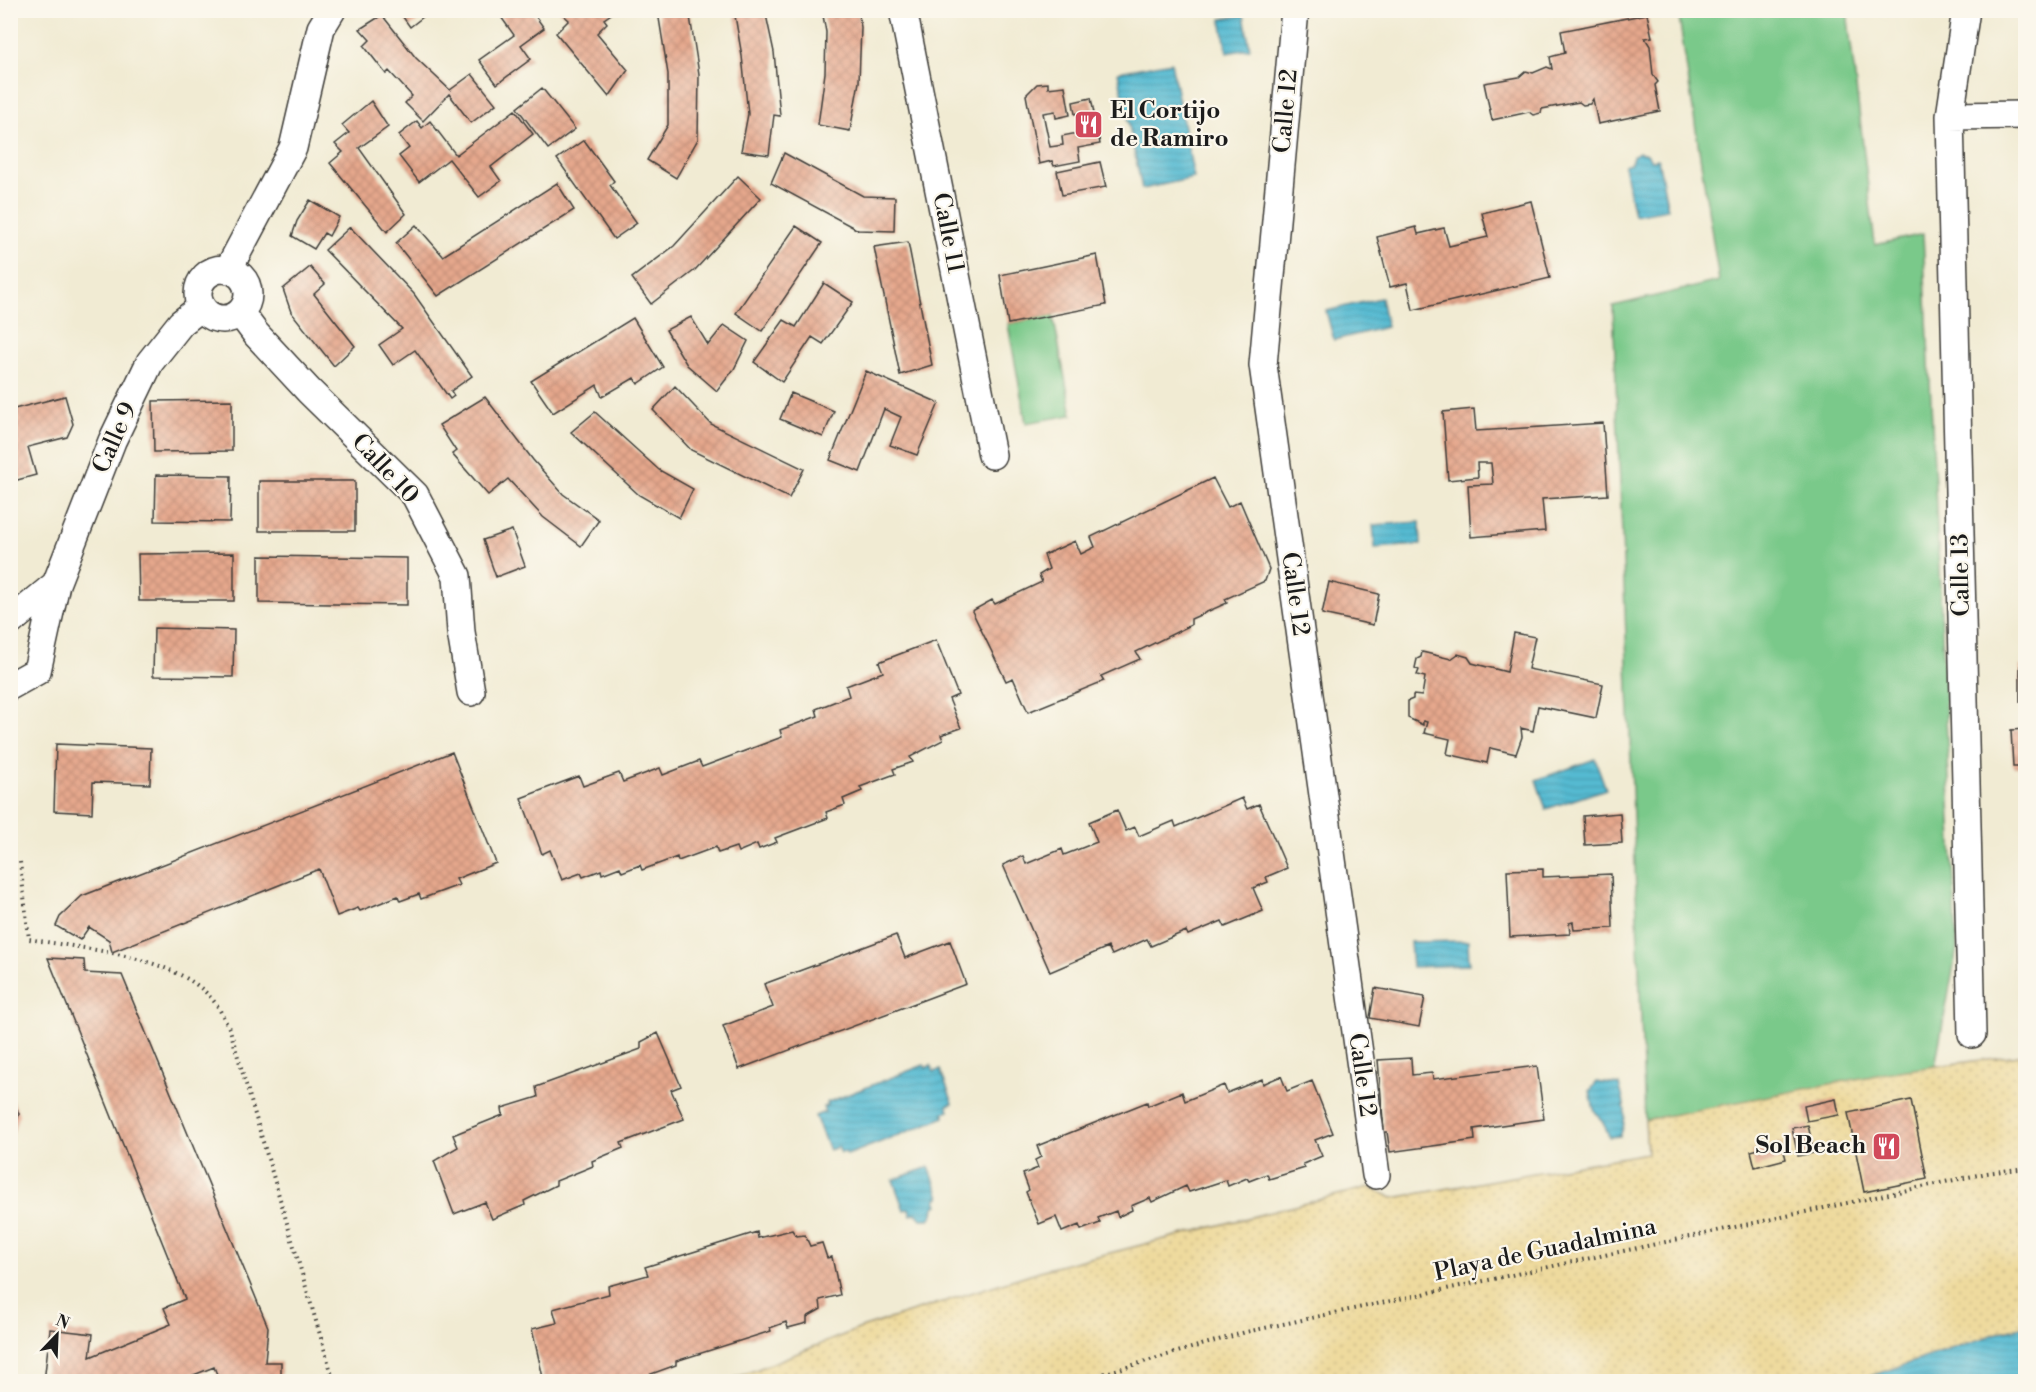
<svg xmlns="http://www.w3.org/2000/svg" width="2036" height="1392" font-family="'Libre Bodoni',serif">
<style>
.grass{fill:#7ac98a;stroke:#4b7253;stroke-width:1.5}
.sand{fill:url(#sand-dots);stroke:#857b5d;stroke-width:1.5}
.water{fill:url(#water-rules);stroke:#386b76;stroke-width:1.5}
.building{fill:url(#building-cross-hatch)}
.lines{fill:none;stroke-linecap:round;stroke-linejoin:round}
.minor-casing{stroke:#3c3b37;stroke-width:30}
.path{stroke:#3c3b37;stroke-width:4;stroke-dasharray:1.5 4.5;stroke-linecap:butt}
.minor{stroke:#fff;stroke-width:27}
.labels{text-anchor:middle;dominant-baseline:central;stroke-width:4.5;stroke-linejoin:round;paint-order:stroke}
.poi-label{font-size:24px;font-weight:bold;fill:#1c1c1c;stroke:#fbf7ec;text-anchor:start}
.street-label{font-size:24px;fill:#1c1c1c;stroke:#fbf7ec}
</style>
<defs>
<pattern id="sand-dots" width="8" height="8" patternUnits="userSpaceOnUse" patternTransform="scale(1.5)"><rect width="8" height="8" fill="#eeda9e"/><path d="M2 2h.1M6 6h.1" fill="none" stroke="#ccba88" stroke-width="1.8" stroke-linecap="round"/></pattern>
<pattern id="water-rules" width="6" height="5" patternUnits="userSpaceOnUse" patternTransform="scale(1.5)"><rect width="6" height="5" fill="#54bad1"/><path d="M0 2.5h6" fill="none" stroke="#499fb3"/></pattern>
<pattern id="building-cross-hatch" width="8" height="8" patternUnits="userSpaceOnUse" patternTransform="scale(1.5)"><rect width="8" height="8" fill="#e5a78c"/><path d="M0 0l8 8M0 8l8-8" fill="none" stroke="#c48f78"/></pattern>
</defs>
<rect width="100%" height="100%" fill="#fbf7ec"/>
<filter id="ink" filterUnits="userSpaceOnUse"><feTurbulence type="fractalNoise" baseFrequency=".0167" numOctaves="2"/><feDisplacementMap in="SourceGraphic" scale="12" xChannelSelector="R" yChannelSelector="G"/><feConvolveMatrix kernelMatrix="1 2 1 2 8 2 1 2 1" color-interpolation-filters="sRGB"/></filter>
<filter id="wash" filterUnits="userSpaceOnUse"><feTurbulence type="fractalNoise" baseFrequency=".008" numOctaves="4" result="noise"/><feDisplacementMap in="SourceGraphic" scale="24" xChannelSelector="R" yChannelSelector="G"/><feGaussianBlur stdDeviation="1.35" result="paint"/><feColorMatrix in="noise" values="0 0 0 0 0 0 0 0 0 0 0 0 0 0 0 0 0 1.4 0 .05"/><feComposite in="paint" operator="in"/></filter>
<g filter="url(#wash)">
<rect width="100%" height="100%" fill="#f1ebd3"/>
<!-- grass -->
<path class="grass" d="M1678 11H1847L1875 245 1923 234 1957 948 1935 1066 1645 1120 1613 306 1719 281Z
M1053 315 1072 415 1026 423 1008 324Z"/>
<!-- sand -->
<path class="sand" d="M2025 1054V1326L2001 1332 1856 1381 725 1382 861 1328 1043 1270 1369 1187 1393 1198 1647 1153 1645 1120 1892 1072Z"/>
<!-- water -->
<path class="water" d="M1244 15 1250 49 1227 53 1221 19Z
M1171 62 1194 178 1142 189 1118 72Z
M1639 152 1647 154 1651 160 1658 159 1668 209 1634 215 1624 165 1631 163 1633 156Z
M1381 298 1387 327 1334 340 1326 311Z
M1420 522 1421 545 1375 548 1373 525Z
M1595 759 1606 789 1546 809 1536 780Z
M1468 941 1469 965 1412 967 1410 942Z
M924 1065 926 1068 931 1065 934 1072 940 1070 953 1103 947 1105 949 1111 943 1113 945 1117 847 1155 845 1152 841 1153 838 1147 829 1150 815 1116 825 1112 823 1107 827 1106 826 1103Z
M1597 1082 1619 1085C1625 1103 1628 1118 1620 1136L1609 1137C1607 1127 1601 1120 1595 1111 1592 1106 1592 1097 1590 1091Z
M929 1167 940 1197 936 1199 938 1205 934 1207 933 1214 929 1219H921L916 1213 911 1215 909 1208 904 1210 893 1180Z
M2025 1326V1381H1856L2001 1332Z"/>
<g id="blocks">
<!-- building -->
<path class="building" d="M398 10H432L410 27Z
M496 10H531L544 28 521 45 531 59 497 84 479 60 514 35Z
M558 10H617L604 19 607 23 597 33 628 70 609 97 556 33 569 20Z
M689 10 699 74 698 139 676 178 647 160 668 125V74L658 12Z
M734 10H765L774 52 780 116 774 115 769 155 741 151 748 114 742 56Z
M822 10H858L861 27 859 82 850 131 818 125 825 73 826 32Z
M1647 14 1652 37 1645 38 1650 46 1653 75 1658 82 1655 85 1660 111 1598 124 1593 99 1590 104 1583 105 1579 102 1542 109 1541 113 1533 115 1529 112 1492 120 1484 83 1519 77 1526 71 1533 73 1547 67 1552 69 1550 57 1565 53 1561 31Z
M382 15 416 58 450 90 472 74 496 104 471 123 449 94 423 121 405 103 412 96 389 71 386 74 364 46 370 40 360 29Z
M1048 83V88L1065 86 1070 115 1056 118 1055 111 1043 113 1050 147 1063 145 1062 136 1083 132 1079 113 1075 114 1073 102 1091 98 1100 144 1078 148 1080 161 1054 166 1052 161 1039 164 1026 95 1037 84Z
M542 88 575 129 548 149 517 108Z
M371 101 388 127 359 148 406 214 387 232 330 163 343 152 335 144 349 133 342 125Z
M515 110 533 134 491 167 501 181 479 197 449 159 419 182 399 156 409 148 399 135 417 121 422 128 430 121 456 155Z
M584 140 614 181 610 185 637 223 614 239 557 159Z
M784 153 863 196 895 197 894 231 858 230 771 183Z
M1100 162 1106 187 1062 195 1057 171Z
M738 176 761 198 695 270 651 304 632 278 674 246Z
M557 183 574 210 438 296 396 243 416 225 443 256Z
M310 200 339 217 329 236 324 233 314 249 292 236 297 221Z
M1531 201 1550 278 1413 310 1407 283 1390 287 1377 237 1416 227 1418 234 1444 228 1449 246 1488 237 1482 213Z
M796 226 822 243 762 331 736 313Z
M350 227 414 294 472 376 451 391 454 396 450 399 415 350 393 365 379 345 402 329 325 250Z
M908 242 932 365 900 375 874 247Z
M1097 255 1106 305 1008 324 1000 275Z
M310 267 325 284 314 294 355 346 334 366 291 312 283 289Z
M824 283 853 302 823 344 812 337 782 382 754 362 784 320 796 327Z
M691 317 708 345 724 325 748 341 734 369 717 391 687 365 666 330Z
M633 318 663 367 638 384 634 378 602 397 597 385 553 413 531 381Z
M866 371 939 403 917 455 890 445 901 417 884 409 860 472 830 460Z
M675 386 711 424 804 469 789 498 691 450 653 410Z
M791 393 834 411 823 437 780 419Z
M65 396 73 424 67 437 28 447 36 475 10 482V410Z
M485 397 533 460 563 494 599 520 581 546 543 517 508 479 488 495 452 454 456 451 439 425Z
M232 400V451L154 452 153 401Z
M1474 409 1476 431 1603 423 1608 495 1542 499 1545 531 1471 537 1468 485 1493 484 1491 463H1477L1478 477 1448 480 1443 412Z
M595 412 659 470 693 489 679 518 639 495 571 432Z
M156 475 231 476 230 522 155 521Z
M1213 478 1228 507 1240 501 1269 569 1265 581 1225 599 1227 603 1191 619V625L1136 652 1140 659 1101 676 1104 681 1028 712 1013 678 1006 681 972 611 992 600 995 604 1042 582 1039 575 1049 569 1044 555 1075 541 1081 554 1095 547 1091 537Z
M259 481H355V531H259Z
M512 530 525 566 496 577 483 540Z
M234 553V601H139L138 554Z
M259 556 407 558V605L259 603Z
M1329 582 1379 594 1373 625 1322 614Z
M154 628 234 630 233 677 153 676Z
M1514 633 1535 637 1528 669 1603 684 1596 718 1538 706 1533 731 1521 728 1522 737 1516 754 1490 748 1487 763 1447 754 1450 739 1424 733 1427 722 1423 721V725L1408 718V701L1413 699V695L1422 696 1425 677 1417 675 1419 670 1415 668 1417 659 1421 657 1422 652 1451 659 1458 654 1468 657 1472 663 1507 672Z
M936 640 958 695 949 699 961 728 941 735 943 740 910 757 913 762 893 769 895 774 860 787 862 791 843 799 845 805 826 812 828 818 775 838 777 842 759 849 757 844 738 852 736 847 718 853 716 847 678 861 677 857 642 870 640 865 622 872 620 867 602 874 601 870 583 877 581 873 562 880 550 850 542 854 521 798 579 776 583 786 619 773 623 782 660 768 663 775 699 761 702 767 782 737 780 730 818 716 816 709 849 696 846 686 883 672 879 662Z
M2020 666H2026V702H2020Z
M2026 729V767H2013L2011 730Z
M56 744 151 748 150 784 93 782 92 813 54 811Z
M452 752 496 863 456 879 459 885 421 899 419 894 400 901 398 896 360 911 358 908 337 916 319 869 112 952 109 940 89 927 80 940 56 926 60 917 82 896Z
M1242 798 1247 809 1259 804 1287 868 1266 877 1268 882 1253 888 1263 911 1225 927 1222 921 1188 935 1186 931 1151 946 1147 939 1112 955 1108 947 1050 972 1003 865 1023 856 1026 864 1062 849 1064 855 1097 842 1089 822 1117 810 1126 831 1135 827 1139 836 1174 821 1176 827Z
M1620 813 1622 843 1585 845 1583 816Z
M1543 869V877L1611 874 1613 928 1574 930 1573 922 1569 923 1570 934 1510 937 1507 870Z
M896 935 905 958 950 941 966 984 739 1069 723 1026 773 1007 764 984Z
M48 958 84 960 85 973 122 975 268 1327 265 1362H281V1382H220L214 1367 176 1382H44L50 1329 93 1334 90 1357 171 1324 164 1308 185 1299Z
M1375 988 1425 997 1419 1027 1370 1018Z
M658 1033 681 1086 671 1090 684 1119 621 1143 623 1148 592 1161 593 1166 556 1181V1185L524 1201 525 1205 492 1219 485 1202 454 1214 434 1161 458 1147 453 1135 503 1115 502 1108 538 1097 536 1087 641 1049V1042Z
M1411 1058 1412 1075 1432 1073 1433 1079 1537 1066 1544 1119 1474 1129 1475 1140 1390 1152 1387 1132H1384L1378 1060Z
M1281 1076 1287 1091 1312 1081 1333 1133 1315 1140 1322 1156 1303 1164 1305 1168 1269 1179 1267 1174 1249 1181 1247 1178 1228 1186 1226 1180 1189 1192 1186 1186 1152 1202 1150 1198 1131 1206 1132 1210 1118 1217 1116 1211 1098 1218 1100 1223 1081 1230 1079 1225 1062 1232 1056 1217 1039 1224 1026 1192 1029 1190 1023 1174 1038 1168 1035 1160 1041 1157 1037 1146 1147 1102 1148 1106 1182 1092 1185 1101 1224 1085 1227 1093 1262 1079 1263 1084Z
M10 1094 19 1114 11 1141H10Z
M1836 1099 1839 1115 1807 1121 1804 1106Z
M1911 1100 1927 1179 1864 1192 1848 1113Z
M1808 1125 1814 1153 1798 1156 1792 1128Z
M1782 1143 1786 1159 1755 1167 1751 1151Z
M792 1230 796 1236 805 1235 810 1246 822 1243 827 1258 832 1257 840 1295 820 1300 821 1309 807 1317V1323L788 1328 786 1322 770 1328 771 1331 676 1361V1365L640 1378 638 1382H544L532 1329 557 1323 553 1309 609 1294 608 1286 648 1275 645 1267 757 1232 758 1238Z"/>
</g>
</g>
<g filter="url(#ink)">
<use href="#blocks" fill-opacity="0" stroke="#3c3b37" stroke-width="1.5"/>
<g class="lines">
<defs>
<path id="minor" d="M903 10 992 455
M1295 10 1263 365 1376 1175
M1966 10 1950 116 2026 115
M1950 116 1972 1034
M198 294a25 25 0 1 1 50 0a25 25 0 1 1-50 0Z
M228 270 293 148 321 28 332 10
M241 314 256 334 309 391 415 495 457 576 461 632 471 692
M10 622 56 584
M10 686 37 671 56 584 112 441 150 362 181 323 200 308"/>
</defs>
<!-- minor casing -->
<use href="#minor" class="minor-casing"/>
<!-- path -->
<path class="path" d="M20 862 29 939C82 949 174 955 211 998 219 1006 224 1019 230 1030L334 1382
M1075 1382 1246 1332 1987 1173 2026 1168"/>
<!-- minor -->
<use href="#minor" class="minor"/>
</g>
</g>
<!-- icons -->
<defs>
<symbol id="restaurant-square" viewBox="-11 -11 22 22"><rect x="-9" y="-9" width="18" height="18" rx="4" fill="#d1495b" stroke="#fbf7ec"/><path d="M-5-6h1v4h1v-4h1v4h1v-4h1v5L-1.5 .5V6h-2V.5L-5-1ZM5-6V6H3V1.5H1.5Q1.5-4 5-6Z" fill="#fff"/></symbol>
</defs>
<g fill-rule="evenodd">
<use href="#restaurant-square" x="1072" y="108" width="33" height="33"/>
<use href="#restaurant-square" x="1870" y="1130" width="33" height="33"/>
</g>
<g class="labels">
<!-- poi labels -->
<g class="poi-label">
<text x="1110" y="111">El Cortijo<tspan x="1110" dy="28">de Ramiro</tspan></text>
<text x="1866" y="1146" text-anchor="end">Sol Beach</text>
</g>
<!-- street labels -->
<g class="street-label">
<text transform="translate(1286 111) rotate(-85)">Calle 12</text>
<text transform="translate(948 233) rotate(79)">Calle 11</text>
<text transform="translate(115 438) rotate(-66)">Calle 9</text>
<text transform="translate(385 469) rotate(47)">Calle 10</text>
<text transform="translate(1961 575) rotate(-91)">Calle 13</text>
<text transform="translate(1295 594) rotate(82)">Calle 12</text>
<text transform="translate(1362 1075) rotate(82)">Calle 12</text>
<text transform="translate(1545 1250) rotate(-12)">Playa de Guadalmina</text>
</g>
</g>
<!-- margin -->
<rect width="2036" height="1392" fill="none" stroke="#fbf7ec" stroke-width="36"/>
<!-- north arrow -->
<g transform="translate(57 1335) rotate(23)" stroke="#fbf7ec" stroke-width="4.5" paint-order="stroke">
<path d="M0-4.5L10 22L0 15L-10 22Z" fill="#1c1c1c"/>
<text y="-9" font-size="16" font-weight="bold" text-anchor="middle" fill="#1c1c1c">N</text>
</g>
</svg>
